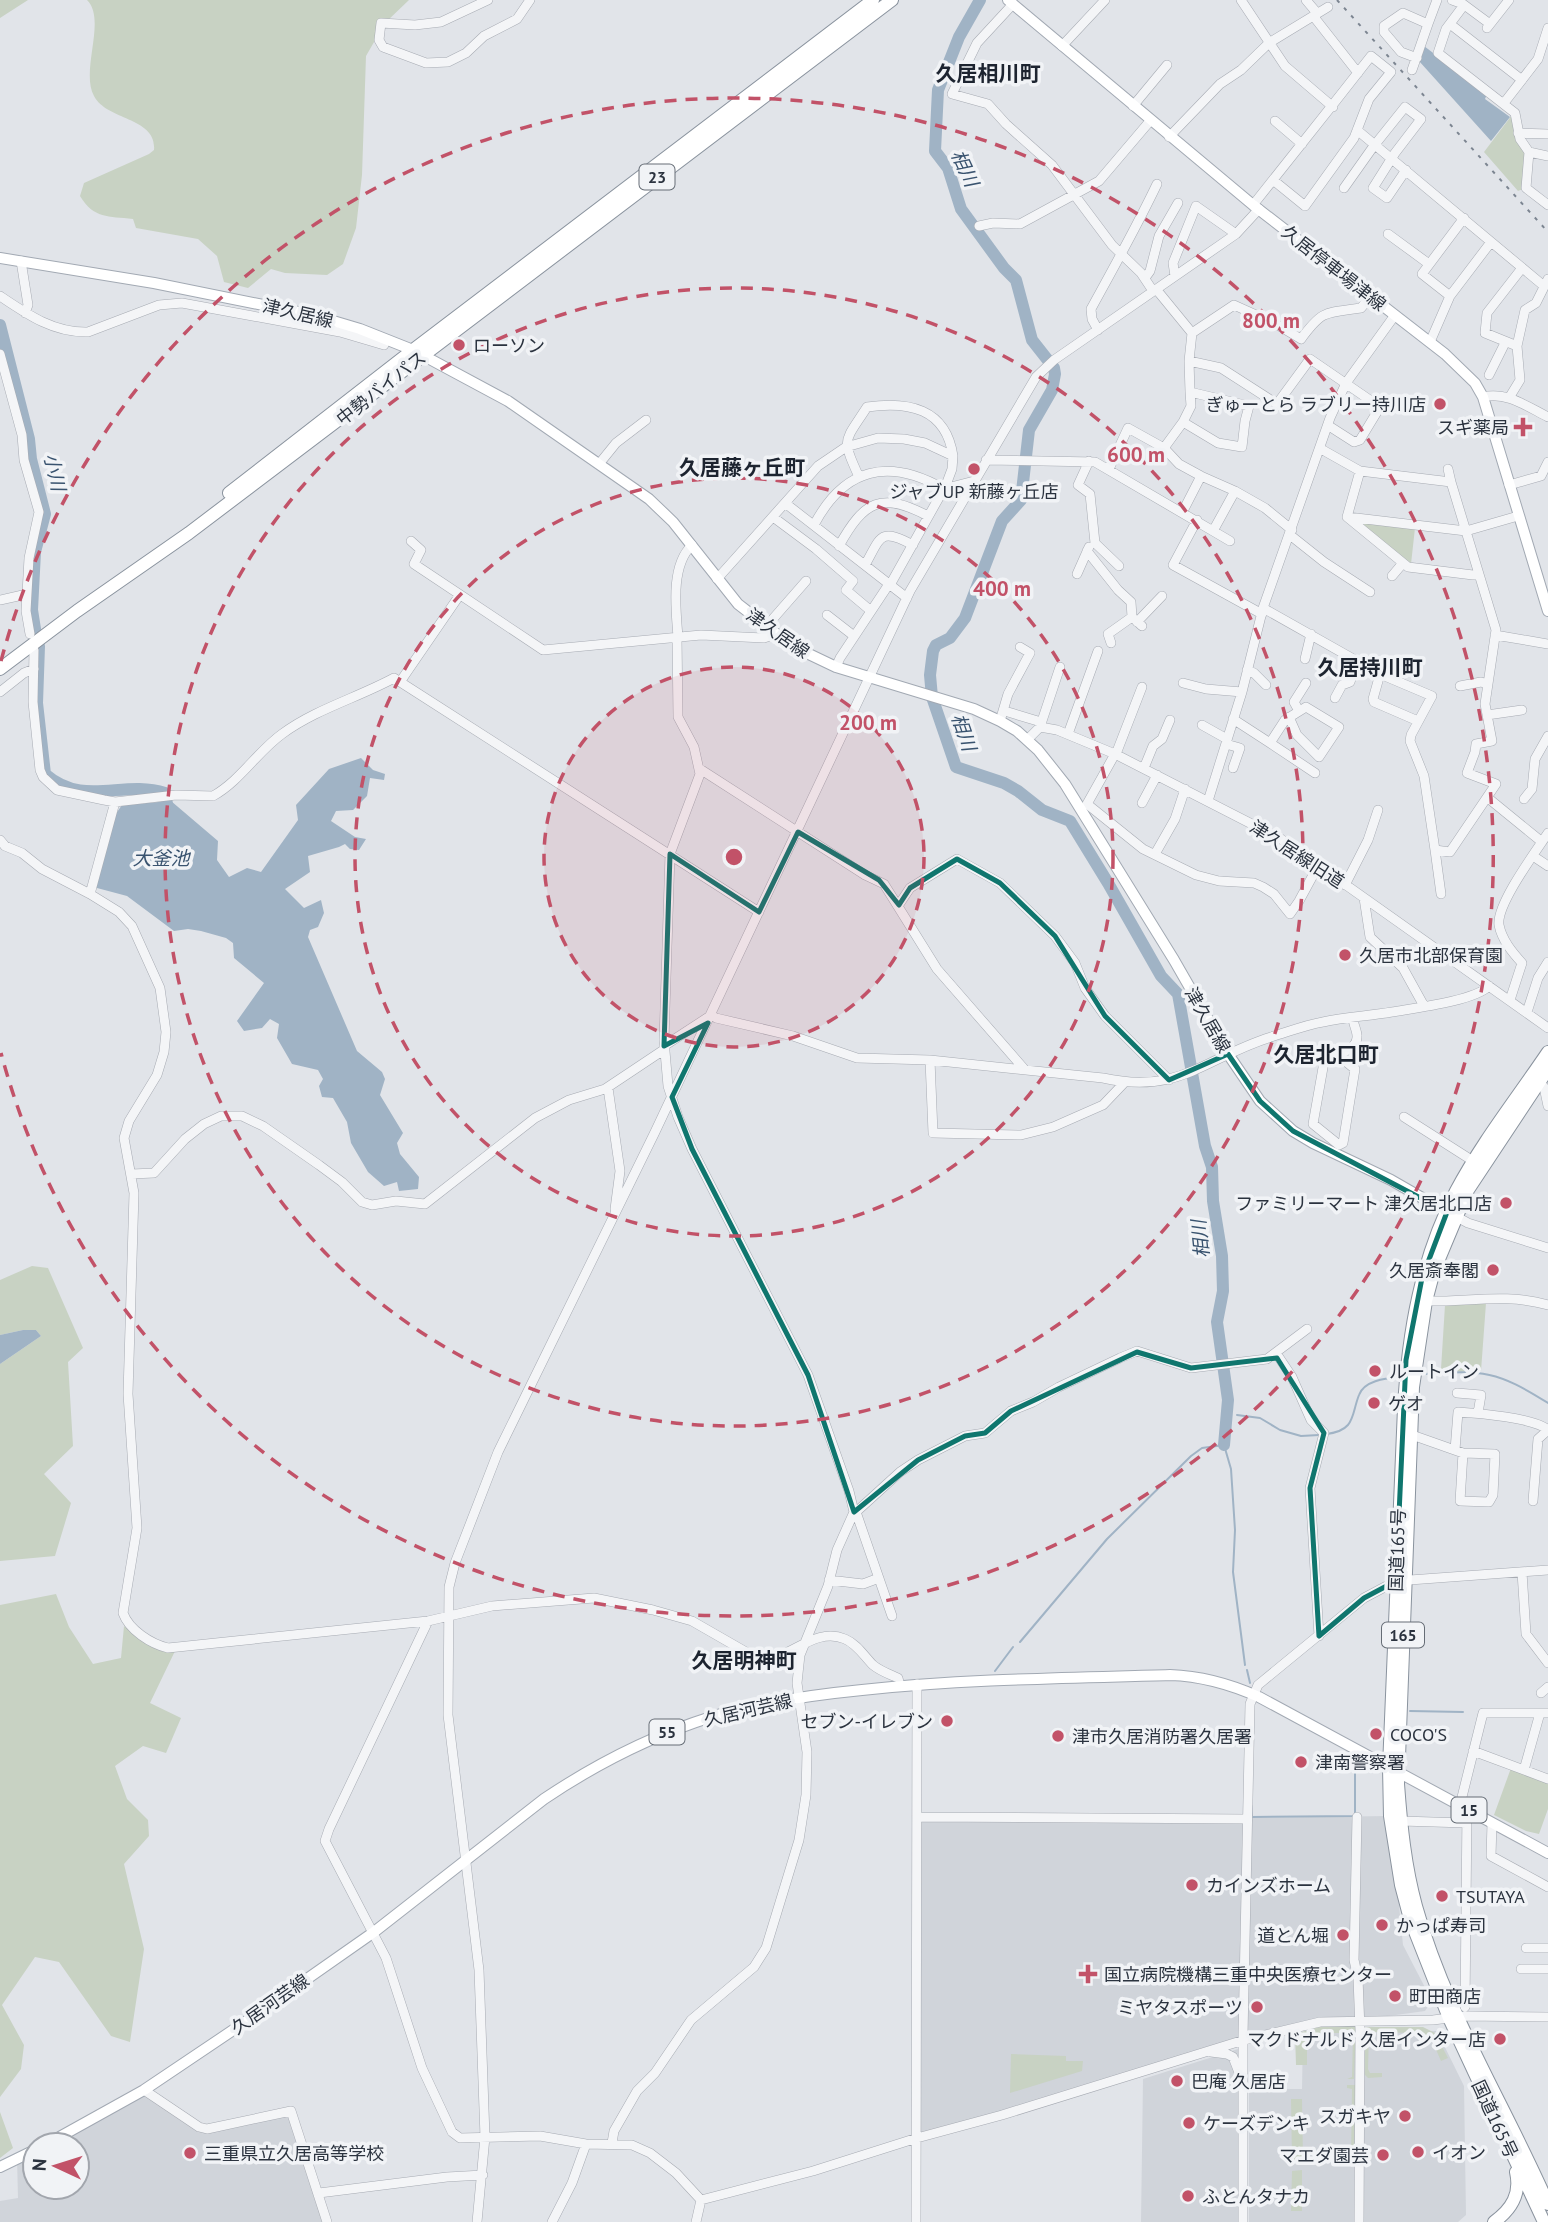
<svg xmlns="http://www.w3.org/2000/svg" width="1548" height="2222" font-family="'PT Sans','Noto Sans JP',sans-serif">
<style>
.built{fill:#d0d4da}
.green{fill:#c8d2c3}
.water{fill:#a0b3c5}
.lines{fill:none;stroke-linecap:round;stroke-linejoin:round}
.stream{stroke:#a0b3c5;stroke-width:2}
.river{stroke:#a0b3c5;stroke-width:12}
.minor-casing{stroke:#a7abb3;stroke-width:10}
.major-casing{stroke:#a2a9b3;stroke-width:12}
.highway-casing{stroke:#8a939e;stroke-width:14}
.minor{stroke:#f4f5f7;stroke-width:9}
.major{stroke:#fff;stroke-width:10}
.highway{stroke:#fff;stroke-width:12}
.rail{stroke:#7c8591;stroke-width:2;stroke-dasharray:3.5 7;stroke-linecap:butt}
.marked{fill:none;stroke:#0f766e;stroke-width:5;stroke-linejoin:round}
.ring{fill:none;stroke:#c25268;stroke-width:3.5;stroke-dasharray:12 9}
.poi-dot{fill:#c25268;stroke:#f1f3f6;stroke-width:2.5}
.labels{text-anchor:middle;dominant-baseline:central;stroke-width:7;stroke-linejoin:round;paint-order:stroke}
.shield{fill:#f1f3f6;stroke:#666d76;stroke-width:2}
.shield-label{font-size:16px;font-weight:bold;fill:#2b333f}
.street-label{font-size:18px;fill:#2b333f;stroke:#f1f3f6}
.poi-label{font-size:18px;fill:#2b333f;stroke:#f1f3f6;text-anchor:start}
.water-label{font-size:19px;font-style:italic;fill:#39536f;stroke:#f1f3f6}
.quarter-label{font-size:21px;font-weight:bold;fill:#1d2430;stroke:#f1f3f6}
.centre{fill:#c25268;stroke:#f1f3f6;stroke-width:3.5}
.ring-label{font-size:21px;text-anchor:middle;font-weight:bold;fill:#c25268;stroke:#f1f3f6;stroke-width:7;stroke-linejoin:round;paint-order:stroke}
</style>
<rect width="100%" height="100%" fill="#e1e4e9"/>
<!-- built -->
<path class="built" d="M1390 1816 1403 1945 1432 2001 1425 2011 1359 2020 1320 2022 917 2138 918 1817 1138 1819Z
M1437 2031 1464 2086 1466 2215 1458 2222H1249V2089H1302L1303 2034 1310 2032Z
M1238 2049 1239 2222H1141L1143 2079Z
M147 2088 207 2129 291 2111 325 2222H0V2201L18 2198 17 2158 35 2148V2187H77V2145H41Z"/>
<!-- green -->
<path class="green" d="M0 0H28L0 18Z
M87 0H409L385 23 366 56 362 175 356 228 343 264 327 275 285 273 271 269 248 288 224 282 217 256 198 239 136 228 133 219C108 216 94 219 80 196L84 183 149 154 154 150C157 117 107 121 94 96 80 70 107 20 87 0Z
M1512 115 1525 148 1523 189 1518 191 1484 152Z
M1365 522 1415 528 1411 564 1363 525Z
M32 1266 48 1268 83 1348 68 1362 73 1446 44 1474 71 1503 55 1556 0 1561V1364L41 1336 36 1330H23L0 1335V1280Z
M1486 1303 1481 1371 1444 1372V1369H1441L1445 1305Z
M56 1594 69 1627 93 1664 121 1658 124 1626 149 1644 175 1651 150 1703 181 1718 166 1753 143 1746 115 1766 127 1799 148 1820 149 1836 124 1864 144 1949 130 2042 111 2036 59 1962 35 1957 2 2005 24 2045 21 2069 0 2097V1605Z
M1511 1768 1548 1783V1809L1539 1834 1526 1831 1494 1815Z
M1356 2026 1354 2079H1347L1352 2077 1353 2033H1318L1307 2040V2065H1296L1295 2034 1319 2027Z
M1365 2027H1423L1435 2033 1448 2058 1441 2061 1431 2038 1421 2033 1369 2032 1368 2069 1370 2073H1382V2077L1368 2078 1364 2074Z
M1011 2054 1066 2056V2061H1083L1082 2071 1010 2093Z
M1347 2085H1355L1354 2160H1351L1352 2089 1347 2088Z
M1291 2099H1302L1303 2160H1292Z
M0 2112 13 2148 0 2158Z
M1302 2170V2211H1291L1292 2171Z"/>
<!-- water -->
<path class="water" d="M1424 46 1487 94 1485 99 1510 117 1491 141 1419 61Z
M361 758 373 770 385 774 384 780 370 778 367 796 353 810 336 811 331 821 355 837 366 839 359 850 350 849 345 844 339 847 308 856 310 872 285 889 304 908 321 900 324 913 318 927 310 930 308 937 357 1051 382 1072 385 1079 380 1095 403 1133 397 1143 400 1154 419 1177 418 1189 399 1191 397 1182 384 1186 368 1172 351 1143 347 1122 333 1098 322 1097 319 1086 323 1079 318 1070 292 1064 277 1038 279 1024 270 1019 262 1028 244 1031 237 1021 264 983 234 958 233 943 226 938 201 931 188 929 174 931 127 896 97 888V885L115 815 122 805 171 801 218 841 217 860 229 877 247 868 261 872 298 820 296 805 329 769Z
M23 1330H36L41 1336 0 1364V1335Z"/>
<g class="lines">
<!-- stream -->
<path class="stream" d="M1424 1374C1484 1370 1497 1371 1548 1403
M1228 1413H1230
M1237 1415 1260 1418 1280 1430 1301 1436 1319 1435
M1327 1434C1356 1430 1351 1415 1359 1395 1364 1381 1385 1378 1397 1378
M1020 1642 1107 1539 1191 1456 1202 1448 1224 1445 1231 1469 1235 1530 1233 1572 1245 1665
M1247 1670 1250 1683
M995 1671 1013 1647
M1410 1711 1463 1712
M1252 1806V1817L1355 1816V1770"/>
<!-- river -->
<path class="river" d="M980 0 959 37 938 90 935 151 948 168 961 209 1004 268 1016 280 1032 340 1054 368 1055 374 1052 390 1029 430 1021 500 1002 521 965 618 950 638 936 645 933 651 930 675 932 697 956 767 1004 783 1018 791 1042 810 1070 821 1108 883 1161 976 1178 994 1205 1146 1212 1167 1213 1201 1222 1256 1223 1291 1217 1322 1228 1400 1224 1445
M0 325 29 439 31 459 45 514 35 552 32 610 35 629
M39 646 37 703 45 774C84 808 123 779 165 793L167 804"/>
<defs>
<path id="minor" d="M488 0 441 22 415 25 381 23 379 40 383 47 426 63 448 62 466 53 484 36 517 19 530 0
M1241 0 1285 66 1333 107
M1306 0 1317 13
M1452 0 1463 4 1490 24
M1013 4 977 43 952 94 988 104 1006 124 1052 165 1112 245 1141 273 1153 291
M1464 5 1446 29 1438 53 1515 113 1520 139 1529 152 1526 188 1548 205
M1314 17 1358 73
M1450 24 1522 80
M1487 28 1509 0
M1062 46 1105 0
M1417 58 1401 52 1384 32V26L1403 13 1428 24 1437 0
M1412 70 1428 24
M1504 103 1538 59 1548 28
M1133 106 1167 65
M1275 121 1302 144
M1357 130 1544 286
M1518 133 1548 134
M1169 137 1220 84 1241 70 1269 43 1328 7
M1529 152 1548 156
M1344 188 1373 147 1405 107 1421 119 1395 153 1373 188 1387 198 1406 170
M1253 205C1292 156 1332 106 1371 56L1391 72 1369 99 1354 138 1305 206 1273 180
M979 226 993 223 1020 224 1099 181 1150 121
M1388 234 1429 264
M21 261 28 305 25 313
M1175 276 1173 263 1196 206 1236 234
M1145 278 1150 271 1159 236 1178 203
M1156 289 1192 333 1189 361
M0 296C28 315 54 333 88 332L159 305 182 303 340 332 384 345
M1450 296 1422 274 1464 218
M1098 330 1092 319 1091 309C1114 267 1137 226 1157 184
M1192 333 1234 305 1276 324 1301 339C1323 309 1326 313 1361 308L1371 296
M1430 342 1450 296 1491 242
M1517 346 1485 333 1487 313 1522 268
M0 354 22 435 24 460 39 512 29 558 26 611 30 634
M1489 375 1505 343
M1483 397C1506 391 1528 407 1548 417
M1509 398 1520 380 1517 346 1525 310 1536 303 1548 279
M1183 422 1191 406 1190 392
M1164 448 1179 464 1201 476
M986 460 1095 462 1213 531 1235 491 1265 508 1292 530
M1089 461 1078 485 1090 494 1095 543 1119 566
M599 464 616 443 646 420
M1109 469 1128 428 1164 448 1183 422 1218 443 1242 447 1245 421 1249 406 1190 392 1189 361 1221 368 1277 404 1310 359 1380 407 1360 440 1354 442 1329 426
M1448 469 1451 482
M1360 471 1347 517 1408 567 1473 575 1479 574
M859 477C841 437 844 443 867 407 908 401 946 408 953 456
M946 485 951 487 974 481
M1509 485 1541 476 1548 462
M785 503 907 598
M1183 511 1201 476 1235 491
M773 517 816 549 853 581 846 590 871 611
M1348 517 1466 531 1518 516
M1197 520 1173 565 1262 614
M814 525C844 468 888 457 944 489
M1213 531 1230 541
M1290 535 1324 562 1370 592
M411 541 421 550 414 564 543 650 701 635 764 638 776 634
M839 546C864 501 881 491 928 516
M1087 551 1118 590 1131 602 1132 617 1142 626
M865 565C881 537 879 527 913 545
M1077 574 1089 547
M1392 576 1403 563
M717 579 818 466 846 447 878 438 904 439 925 443 953 456 952 469 946 485 890 585
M0 600 27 594
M1263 608 1380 674 1432 696 1411 735 1410 741 1424 776 1435 850 1450 852 1496 784 1467 773 1475 752 1476 744 1492 741 1485 704 1496 630 1451 482 1360 471 1321 449
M827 615 854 636
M1137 622 1162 596
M763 626 771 621 806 581
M1495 635 1548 644
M677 637 678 717 694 747 700 774 670 854 664 1040 668 1086 678 1117 692 1149 808 1375 849 1491 854 1512H856L892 1616
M678 637C676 610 670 566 692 545
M1111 643 1108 634 1132 617
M34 650 33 702 40 770 43 777 57 790 104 800 115 802 176 795 213 796C240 781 257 752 282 734 316 709 357 698 394 678L759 912
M1305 659 1311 634
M836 667 840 658 889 584
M1247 670 1254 673 1266 685
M1380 674 1373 699 1374 702 1418 721
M400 682 459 596
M1183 683 1206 689 1242 692
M1460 686 1481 682 1487 684
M0 692 24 673 34 669
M1335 698 1342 685 1350 682 1357 661
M1299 711 1294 702 1306 683
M1008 712 1041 722
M1487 715 1522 710
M1233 719 1270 743 1285 720 1306 707 1339 727 1319 757 1297 735 1289 717
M1000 721 1008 694 1030 653 1020 647
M1202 725 1227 739
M1040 727 1060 667
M1068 734 1098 651
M1027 740 1040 727 1057 730 1115 754 1281 839 1548 1028
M1270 743 1315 773
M1226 744 1240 748 1233 768
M1115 754 1087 804 1143 849 1196 875 1219 881 1254 883 1263 887 1274 894 1290 914 1299 901 1318 866
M1116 754 1142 687
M1144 768 1153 746 1162 739 1170 720
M700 769 865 875 884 884 937 969 1025 1070
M1488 798 1542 842
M1524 799 1532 789 1535 759 1548 736
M1208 801 1242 692 1263 608 1330 418 1346 383 1395 315
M1142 803 1157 775
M0 840 5 846 22 853 42 869 90 894 119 912 132 926 160 988 166 1032 164 1052 157 1075 129 1121 124 1138 134 1193 128 1394 137 1528 123 1613C129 1630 151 1644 168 1648L428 1621 492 1606 594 1598 653 1610 692 1621 760 1660C790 1660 814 1626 845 1639 857 1644 864 1656 873 1665 880 1671 889 1674 898 1678L900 1686
M1435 850 1441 894
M1155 854 1175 819 1185 789
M1533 856 1548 866
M1345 885 1368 840 1378 810
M90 894 115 802
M1364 898 1370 937 1403 968 1424 1006
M898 906 910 888 957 859 1000 883 1055 936 1075 963 1085 988 1105 1016 1169 1080
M1510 1000 1522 963C1512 952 1502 940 1499 925 1496 905 1536 851 1548 833
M1527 1012 1538 978 1548 962
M711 1015 716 1018 793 1036 857 1058 930 1060 1103 1078C1180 1095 1204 1058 1271 1037 1288 1032 1305 1025 1323 1022 1345 1017 1369 1016 1392 1012 1415 1008 1474 1001 1489 986
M664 1046 710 1016
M1339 1056 1355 1069 1343 1143 1339 1145 1313 1124 1324 1062 1330 1056C1339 1056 1358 1048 1357 1036 1357 1030 1353 1024 1353 1018
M930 1060 933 1133 1021 1135 1053 1127 1103 1105 1124 1083
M1539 1083 1544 1087 1548 1106
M608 1088 620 1171 615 1209
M1404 1117 1473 1161
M132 1174 154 1173 185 1139 204 1124 221 1116H242L263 1126 319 1165 342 1182 362 1202 372 1205 396 1201 425 1204 535 1118 569 1100 605 1089 665 1049
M1455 1216 1468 1223 1548 1248
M1426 1301C1467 1302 1508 1293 1548 1305
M1276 1353 1292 1377 1311 1420 1324 1433 1310 1488 1319 1636
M1457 1393 1481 1395 1478 1413
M1412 1435 1463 1453 1495 1454 1493 1495 1489 1502 1460 1501 1463 1453
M1455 1450 1458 1412C1477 1413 1536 1418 1548 1430
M1533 1501 1538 1439 1548 1430
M856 1512 900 1472 918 1460 965 1436 985 1433 1011 1411 1033 1402 1059 1387 1120 1358 1137 1351 1191 1368 1267 1359 1307 1329
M1522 1572 1526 1634 1548 1663
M829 1580 863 1584 879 1578
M428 1621 329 1829 325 1841 386 1958 422 2068 452 2132 460 2138 540 2136 586 2144 632 2145 650 2153 676 2173 701 2200
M1541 1693 1548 1687
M1473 1751 1548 1779
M1524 1770 1540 1713
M1460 1805 1483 1713H1548
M918 1817 1246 1819
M1357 1817 1354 1960 1358 1978 1360 2030 1359 2222
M1401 1821 1466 1823
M1492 1823 1491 1856 1548 1887
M1526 1948H1548
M1521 1969H1548
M1465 2007 1467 1809
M1211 2052 1227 2054 1233 2057 1240 2075
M144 2090 199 2127 207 2129 291 2111 327 2222
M612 2143 614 2131 637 2091 655 2073 691 2020 754 1967 766 1948 799 1840 806 1795 807 1752 797 1683 800 1655 828 1586 837 1550 854 1512
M319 2193 447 2177 483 2175
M701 2200 813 2171 917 2138 1002 2115 1244 2040 1320 2022 1433 2020 1465 2016 1548 2017
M477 2222 485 2137 479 1970 448 1715 449 1587 455 1563 498 1452 655 1132 910 591 1036 377 1054 360 1236 234 1259 209
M552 2222 572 2183 586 2144
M696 2222 701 2200
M916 2222 917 1684
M1243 2222V2035L1250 1704 1258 1685 1364 1598 1396 1581 1548 1570"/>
<path id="major" d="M1008 0 1253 205 1445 354 1475 383 1483 397 1548 611
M0 258 154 283 313 315 360 329 413 350 508 401 649 499 673 522 738 604 792 646 836 667 974 709 1000 721 1017 731 1038 750 1065 784 1174 960 1228 1054 1260 1101 1293 1131 1313 1143 1391 1180 1452 1215
M45 2145 144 2090 254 2016 374 1932 544 1799C596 1764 651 1736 711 1717 760 1702 811 1695 862 1690 965 1679 1067 1678 1170 1675 1203 1676 1230 1684 1259 1697L1548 1853
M0 2167 35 2150"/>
<path id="highway" d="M229 493 413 350 873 0
M0 669 77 611 189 533 892 0
M1548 1069 1468 1190 1434 1271 1426 1301 1413 1387 1398 1784C1401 1825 1405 1866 1416 1906 1445 2011 1505 2105 1548 2204
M1494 2222C1512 2209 1521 2194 1516 2172
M1544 2222 1449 2018 1410 1919 1401 1885 1390 1816 1389 1767 1404 1408C1408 1332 1421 1259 1456 1191 1482 1142 1517 1098 1548 1052"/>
</defs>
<!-- minor casing -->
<use href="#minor" class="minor-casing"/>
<!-- major casing -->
<use href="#major" class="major-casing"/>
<!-- highway casing -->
<use href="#highway" class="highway-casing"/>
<!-- minor -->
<use href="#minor" class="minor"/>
<!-- major -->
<use href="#major" class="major"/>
<!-- highway -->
<use href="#highway" class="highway"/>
<!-- rail -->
<path class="rail" d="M1337 0 1548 232"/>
</g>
<!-- marked area -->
<path class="marked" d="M798 832 879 880 899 905 910 888 957 859 1000 883 1055 936 1105 1016 1169 1080 1228 1054 1260 1101 1293 1131 1447 1212 1422 1278 1406 1360 1396 1581 1364 1598 1319 1636 1310 1488 1324 1433 1277 1358 1191 1368 1137 1352 1011 1411 985 1433 965 1436 918 1460 854 1512 808 1375 692 1149 672 1097 708 1023 664 1046 670 854 759 912Z"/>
<!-- distance rings -->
<circle cx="734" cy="857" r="190" fill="#c25268" fill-opacity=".12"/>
<g class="ring">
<circle cx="734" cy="857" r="190"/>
<circle cx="734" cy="857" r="379"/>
<circle cx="734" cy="857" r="569"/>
<path d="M1 661A759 759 0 1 1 1 1053"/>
</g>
<!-- markers -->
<g class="poi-dot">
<circle cx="459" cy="345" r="7"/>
<circle cx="1440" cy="404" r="7"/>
<path d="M1519.5 416.5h7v7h7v7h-7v7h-7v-7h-7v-7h7z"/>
<circle cx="974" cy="469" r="7"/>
<circle cx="1345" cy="955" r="7"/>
<circle cx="1506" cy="1203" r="7"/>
<circle cx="1493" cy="1270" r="7"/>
<circle cx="1375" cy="1371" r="7"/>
<circle cx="1374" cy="1403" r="7"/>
<circle cx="947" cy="1721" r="7"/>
<circle cx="1376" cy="1734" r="7"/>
<circle cx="1058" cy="1736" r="7"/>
<circle cx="1301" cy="1762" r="7"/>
<circle cx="1192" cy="1885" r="7"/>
<circle cx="1442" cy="1896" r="7"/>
<circle cx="1382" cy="1925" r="7"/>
<circle cx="1343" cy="1935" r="7"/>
<path d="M1084.5 1963.5h7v7h7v7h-7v7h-7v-7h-7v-7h7z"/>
<circle cx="1395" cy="1996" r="7"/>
<circle cx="1257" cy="2007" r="7"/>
<circle cx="1500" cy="2039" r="7"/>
<circle cx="1177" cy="2081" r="7"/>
<circle cx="1405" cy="2116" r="7"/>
<circle cx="1189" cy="2123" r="7"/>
<circle cx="1418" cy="2152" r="7"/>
<circle cx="190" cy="2153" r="7"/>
<circle cx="1383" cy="2155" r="7"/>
<circle cx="1188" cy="2196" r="7"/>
</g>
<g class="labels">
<!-- shield labels -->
<g class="shield">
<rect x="639.5" y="164.5" width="35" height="25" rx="5"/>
<rect x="1382" y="1622.5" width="42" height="25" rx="5"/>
<rect x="649.5" y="1719.5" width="35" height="25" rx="5"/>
<rect x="1451.5" y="1797.5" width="35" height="25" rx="5"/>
</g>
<g class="shield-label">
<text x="657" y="177">23</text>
<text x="1403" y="1635">165</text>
<text x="667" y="1732">55</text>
<text x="1469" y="1810">15</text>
</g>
<!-- street labels -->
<g class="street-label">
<text transform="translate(1334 268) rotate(38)">久居停車場津線</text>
<text transform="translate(298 313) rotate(13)">津久居線</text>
<text transform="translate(381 388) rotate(-38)">中勢バイパス</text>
<text transform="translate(778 633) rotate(35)">津久居線</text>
<text transform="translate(1297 854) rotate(33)">津久居線旧道</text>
<text transform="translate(1208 1020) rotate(60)">津久居線</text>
<text transform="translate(1397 1550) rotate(-88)">国道165号</text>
<text transform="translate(748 1710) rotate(-13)">久居河芸線</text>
<text transform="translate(270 2004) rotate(-35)">久居河芸線</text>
<text transform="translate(1495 2119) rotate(65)">国道165号</text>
</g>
<!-- poi labels -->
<g class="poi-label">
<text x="473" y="345">ローソン</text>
<text x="1426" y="404" text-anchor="end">ぎゅーとら ラブリー持川店</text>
<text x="1509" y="427" text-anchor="end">スギ薬局</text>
<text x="974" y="491" text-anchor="middle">ジャブUP 新藤ヶ丘店</text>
<text x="1359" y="955">久居市北部保育園</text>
<text x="1492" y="1203" text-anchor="end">ファミリーマート 津久居北口店</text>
<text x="1479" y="1270" text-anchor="end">久居斎奉閣</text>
<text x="1389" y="1371">ルートイン</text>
<text x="1388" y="1403">ゲオ</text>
<text x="933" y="1721" text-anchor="end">セブン-イレブン</text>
<text x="1390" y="1734">COCO'S</text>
<text x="1072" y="1736">津市久居消防署久居署</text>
<text x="1315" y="1762">津南警察署</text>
<text x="1206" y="1885">カインズホーム</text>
<text x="1456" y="1896">TSUTAYA</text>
<text x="1396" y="1925">かっぱ寿司</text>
<text x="1329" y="1935" text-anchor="end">道とん堀</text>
<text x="1104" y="1974">国立病院機構三重中央医療センター</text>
<text x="1409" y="1996">町田商店</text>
<text x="1243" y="2007" text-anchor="end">ミヤタスポーツ</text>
<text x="1486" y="2039" text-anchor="end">マクドナルド 久居インター店</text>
<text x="1191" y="2081">巴庵 久居店</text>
<text x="1391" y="2116" text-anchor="end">スガキヤ</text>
<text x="1203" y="2123">ケーズデンキ</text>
<text x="1432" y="2152">イオン</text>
<text x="204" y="2153">三重県立久居高等学校</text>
<text x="1369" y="2155" text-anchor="end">マエダ園芸</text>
<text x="1202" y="2196">ふとんタナカ</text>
</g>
<!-- water labels -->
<g class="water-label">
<text transform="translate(965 168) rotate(65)">相川</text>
<text transform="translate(55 472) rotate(77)">小川</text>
<text transform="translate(964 732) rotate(71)">相川</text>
<text x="161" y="858">大釜池</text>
<text transform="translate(1200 1239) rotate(-96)">相川</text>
</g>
<!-- quarter labels -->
<g class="quarter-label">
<text x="988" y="73">久居相川町</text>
<text x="742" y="467">久居藤ヶ丘町</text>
<text x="1370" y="667">久居持川町</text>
<text x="1326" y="1054">久居北口町</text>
<text x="744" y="1660">久居明神町</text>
</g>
</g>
<circle cx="734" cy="857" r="10" class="centre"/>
<g class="ring-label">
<text x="1271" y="328">800 m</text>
<text x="1136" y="462">600 m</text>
<text x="1002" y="596">400 m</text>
<text x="868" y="730">200 m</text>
</g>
<!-- north arrow -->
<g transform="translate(56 2166) rotate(274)"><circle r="33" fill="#f1f3f6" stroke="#a2a6ad" stroke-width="2"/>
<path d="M0-5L12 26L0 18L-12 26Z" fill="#c25268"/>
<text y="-10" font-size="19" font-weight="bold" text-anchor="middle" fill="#2b333f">N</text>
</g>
</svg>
